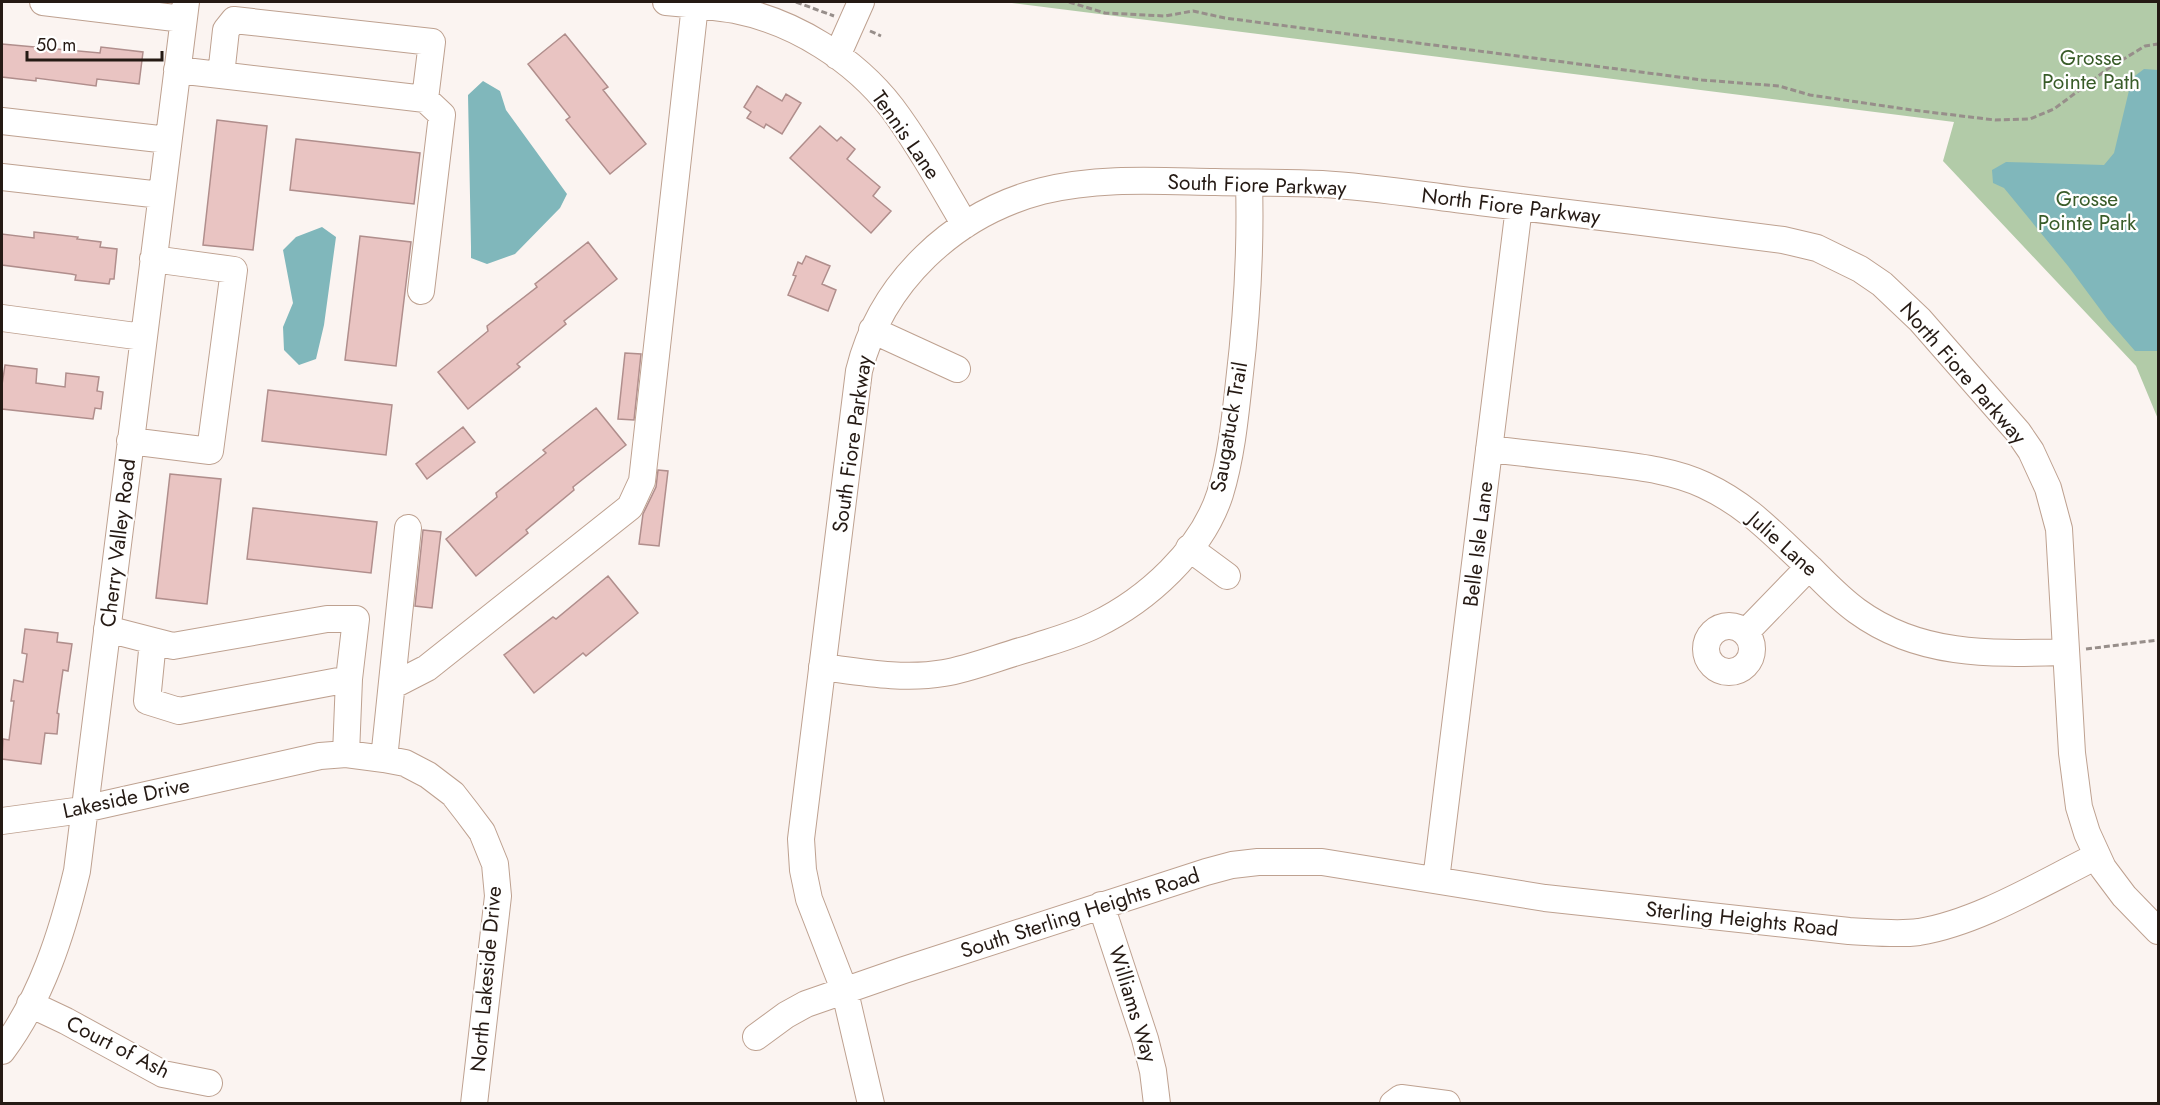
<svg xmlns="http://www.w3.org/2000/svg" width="2160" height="1105" font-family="Jost,sans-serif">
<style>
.green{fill:#b2cba8}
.water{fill:#80b7bb}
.building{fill:#e9c4c2;stroke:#b08e8c;stroke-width:1.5}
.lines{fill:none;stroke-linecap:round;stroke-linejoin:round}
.minor-casing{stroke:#bea190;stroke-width:28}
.path{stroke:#978e8a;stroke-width:3;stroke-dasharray:6 3;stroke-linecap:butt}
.minor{stroke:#fff;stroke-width:26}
.labels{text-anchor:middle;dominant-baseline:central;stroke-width:4.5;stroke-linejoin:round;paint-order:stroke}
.park-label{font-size:21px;fill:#395c29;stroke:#fff}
.street-label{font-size:21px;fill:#251a14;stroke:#fff}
</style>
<rect width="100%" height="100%" fill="#fbf4f1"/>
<!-- green -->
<path class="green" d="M1004 2H2158V419L2136 366 1943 161 1954 122Z"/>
<!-- water -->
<path class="water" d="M2144 69 2158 70V351H2135L2108 320 2068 266 2004 188 1993 183 1992 170 2006 162 2104 165 2114 153 2132 78Z
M483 81 500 91 506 110 567 194 560 208 515 254 487 264 471 258V247L468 95Z
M322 227 336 237 324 325 316 359 299 365 284 350 283 327 293 303 283 250 296 237Z"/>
<!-- building -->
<path class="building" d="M565 34 608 87 603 90 646 144 610 174 566 120 570 117 528 64Z
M2 44 100 53 101 47 143 52 139 84 97 79 96 86 36 78V81L2 77Z
M757 86 782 101 786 94 801 103 782 134 766 124 764 128 747 118 751 112 744 107Z
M217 120 267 126 253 250 203 245Z
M820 126 837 141 841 137 855 149 847 159 880 187 873 196 891 211 871 233 790 158Z
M296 139 420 153 414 204 290 190Z
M34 232 78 237 77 239 101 242 100 247 117 249 114 279H110L109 284 75 280 76 275 71 274 2 265V234L34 238Z
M360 236 411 242 396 366 345 360Z
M588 242 617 279 564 321 566 324 517 364 520 367 468 409 438 372 488 331 487 326 537 287 535 284Z
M806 256 830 266 822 284 836 290 828 311 788 295 796 276 793 275 798 262 802 264Z
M625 353 641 354 634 420 618 419Z
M5 365 37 369 36 383 65 387 66 373 99 377 97 391 103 392 101 409 95 408 93 419 2 409V385Z
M268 390 392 405 386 455 262 441Z
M596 408 626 445 573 487 574 490 526 530 528 533 476 576 446 539 497 497 496 493 546 453 543 450Z
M463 427 475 442 427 479 416 464Z
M658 470 668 471 659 546 639 544 643 514 656 487Z
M170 474 221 479 207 604 156 598Z
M253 508 377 522 371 573 247 559Z
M423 530 441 532 432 608 415 606Z
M608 576 638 613 586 656 583 653 534 693 504 655 553 617 556 619Z
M25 629 58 633 57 642 72 644 68 671 63 670 57 713 59 714 57 734 45 733 41 764 2 759 3 739 9 740 14 701H11L14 680 23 682 27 654 22 653Z"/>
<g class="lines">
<defs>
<path id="minor" d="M43 2 183 19
M666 2C689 4 712 6 735 10 795 22 854 59 892 108 919 144 942 186 965 225
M837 56 861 2
M177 70 425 99 432 42 234 20 226 30 221 75
M2 121 168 140
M2 177 161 195
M421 291 442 115 425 99
M2 318 143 337
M872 330 957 369
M130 441 210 451 234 270 153 259
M1489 449C1524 453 1558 457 1593 461 1630 466 1670 469 1704 485 1749 506 1774 535 1810 568 1825 583 1840 599 1857 611 1920 657 1992 654 2066 652
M1189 548 1227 576
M1706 649a23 23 0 1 1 46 0a23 23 0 1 1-46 0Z
M107 629 173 646 327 619H356L349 679 179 711 147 701 153 641
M1745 633 1809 567
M822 667C861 672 903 680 944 673 970 669 1004 655 1031 648 1052 641 1075 635 1095 625 1147 600 1202 550 1220 494 1231 458 1235 419 1239 382 1247 315 1251 250 1249 183
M392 686 427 668 630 507 642 481 695 5
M346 754 349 679
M384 759 408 528
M2 821 75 811 320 756 346 754 384 759 405 763 428 775 453 794 467 812 482 832 495 864 498 896 474 1104
M1436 880 1519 207
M1101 905 1145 1039 1153 1071 1157 1104
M30 1004 66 1021 163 1074 209 1083
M756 1037 786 1015 806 1004 904 970 1206 872 1232 865 1258 862H1322L1545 898 1849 931C1872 932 1896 935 1919 932 1979 922 2042 883 2097 856
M2 1051C41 999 62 934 77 871L186 2
M871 1104 845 992 809 899 803 870 801 839 859 371C881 282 954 214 1042 191 1099 177 1157 181 1215 182 1251 183 1286 182 1322 184 1374 187 1427 196 1479 202 1580 214 1682 227 1783 240L1817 248 1860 269 1882 284 1920 320 2018 432 2031 451 2048 488 2059 529 2072 753 2079 807 2087 833 2103 868 2124 896 2158 931
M1393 1104 1401 1098 1447 1104"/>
</defs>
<!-- minor casing -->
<use href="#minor" class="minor-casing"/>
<!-- path -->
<path class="path" d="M796 2 834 16
M1069 2 1105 13 1165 16 1193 11 1225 18 1702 80 1779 86 1810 95 1912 110 1995 120 2030 119 2054 109 2109 68 2145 46 2158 44
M870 31 881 36
M2086 649 2158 640"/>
<!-- minor -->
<use href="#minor" class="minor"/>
</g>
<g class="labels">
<!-- park labels -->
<g class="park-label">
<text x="2091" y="58">Grosse<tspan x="2091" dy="24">Pointe Path</tspan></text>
<text x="2087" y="199">Grosse<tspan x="2087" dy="24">Pointe Park</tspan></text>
</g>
<!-- street labels -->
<g class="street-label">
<text transform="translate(906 135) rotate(55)">Tennis Lane</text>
<text transform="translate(1257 185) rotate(2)">South Fiore Parkway</text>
<text transform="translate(1511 206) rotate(7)">North Fiore Parkway</text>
<text transform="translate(1963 373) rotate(49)">North Fiore Parkway</text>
<text transform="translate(1229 427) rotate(-80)">Saugatuck Trail</text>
<text transform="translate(852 444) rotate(-82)">South Fiore Parkway</text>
<text transform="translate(118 543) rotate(-83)">Cherry Valley Road</text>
<text transform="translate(1478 544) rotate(-83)">Belle Isle Lane</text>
<text transform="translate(1783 544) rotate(42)">Julie Lane</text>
<text transform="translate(126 798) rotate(-12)">Lakeside Drive</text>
<text transform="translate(1080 913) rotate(-18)">South Sterling Heights Road</text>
<text transform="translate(1742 919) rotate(6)">Sterling Heights Road</text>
<text transform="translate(486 979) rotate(-85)">North Lakeside Drive</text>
<text transform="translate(1133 1004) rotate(73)">Williams Way</text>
<text transform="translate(118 1047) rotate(27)">Court of Ash</text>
</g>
</g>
<!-- border -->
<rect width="2160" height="1105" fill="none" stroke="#251a14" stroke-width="6"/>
<!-- scale -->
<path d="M27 51v9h135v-9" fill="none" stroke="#251a14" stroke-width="3"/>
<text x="36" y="51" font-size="18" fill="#251a14" stroke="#ffffff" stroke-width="4.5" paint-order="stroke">50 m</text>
</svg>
